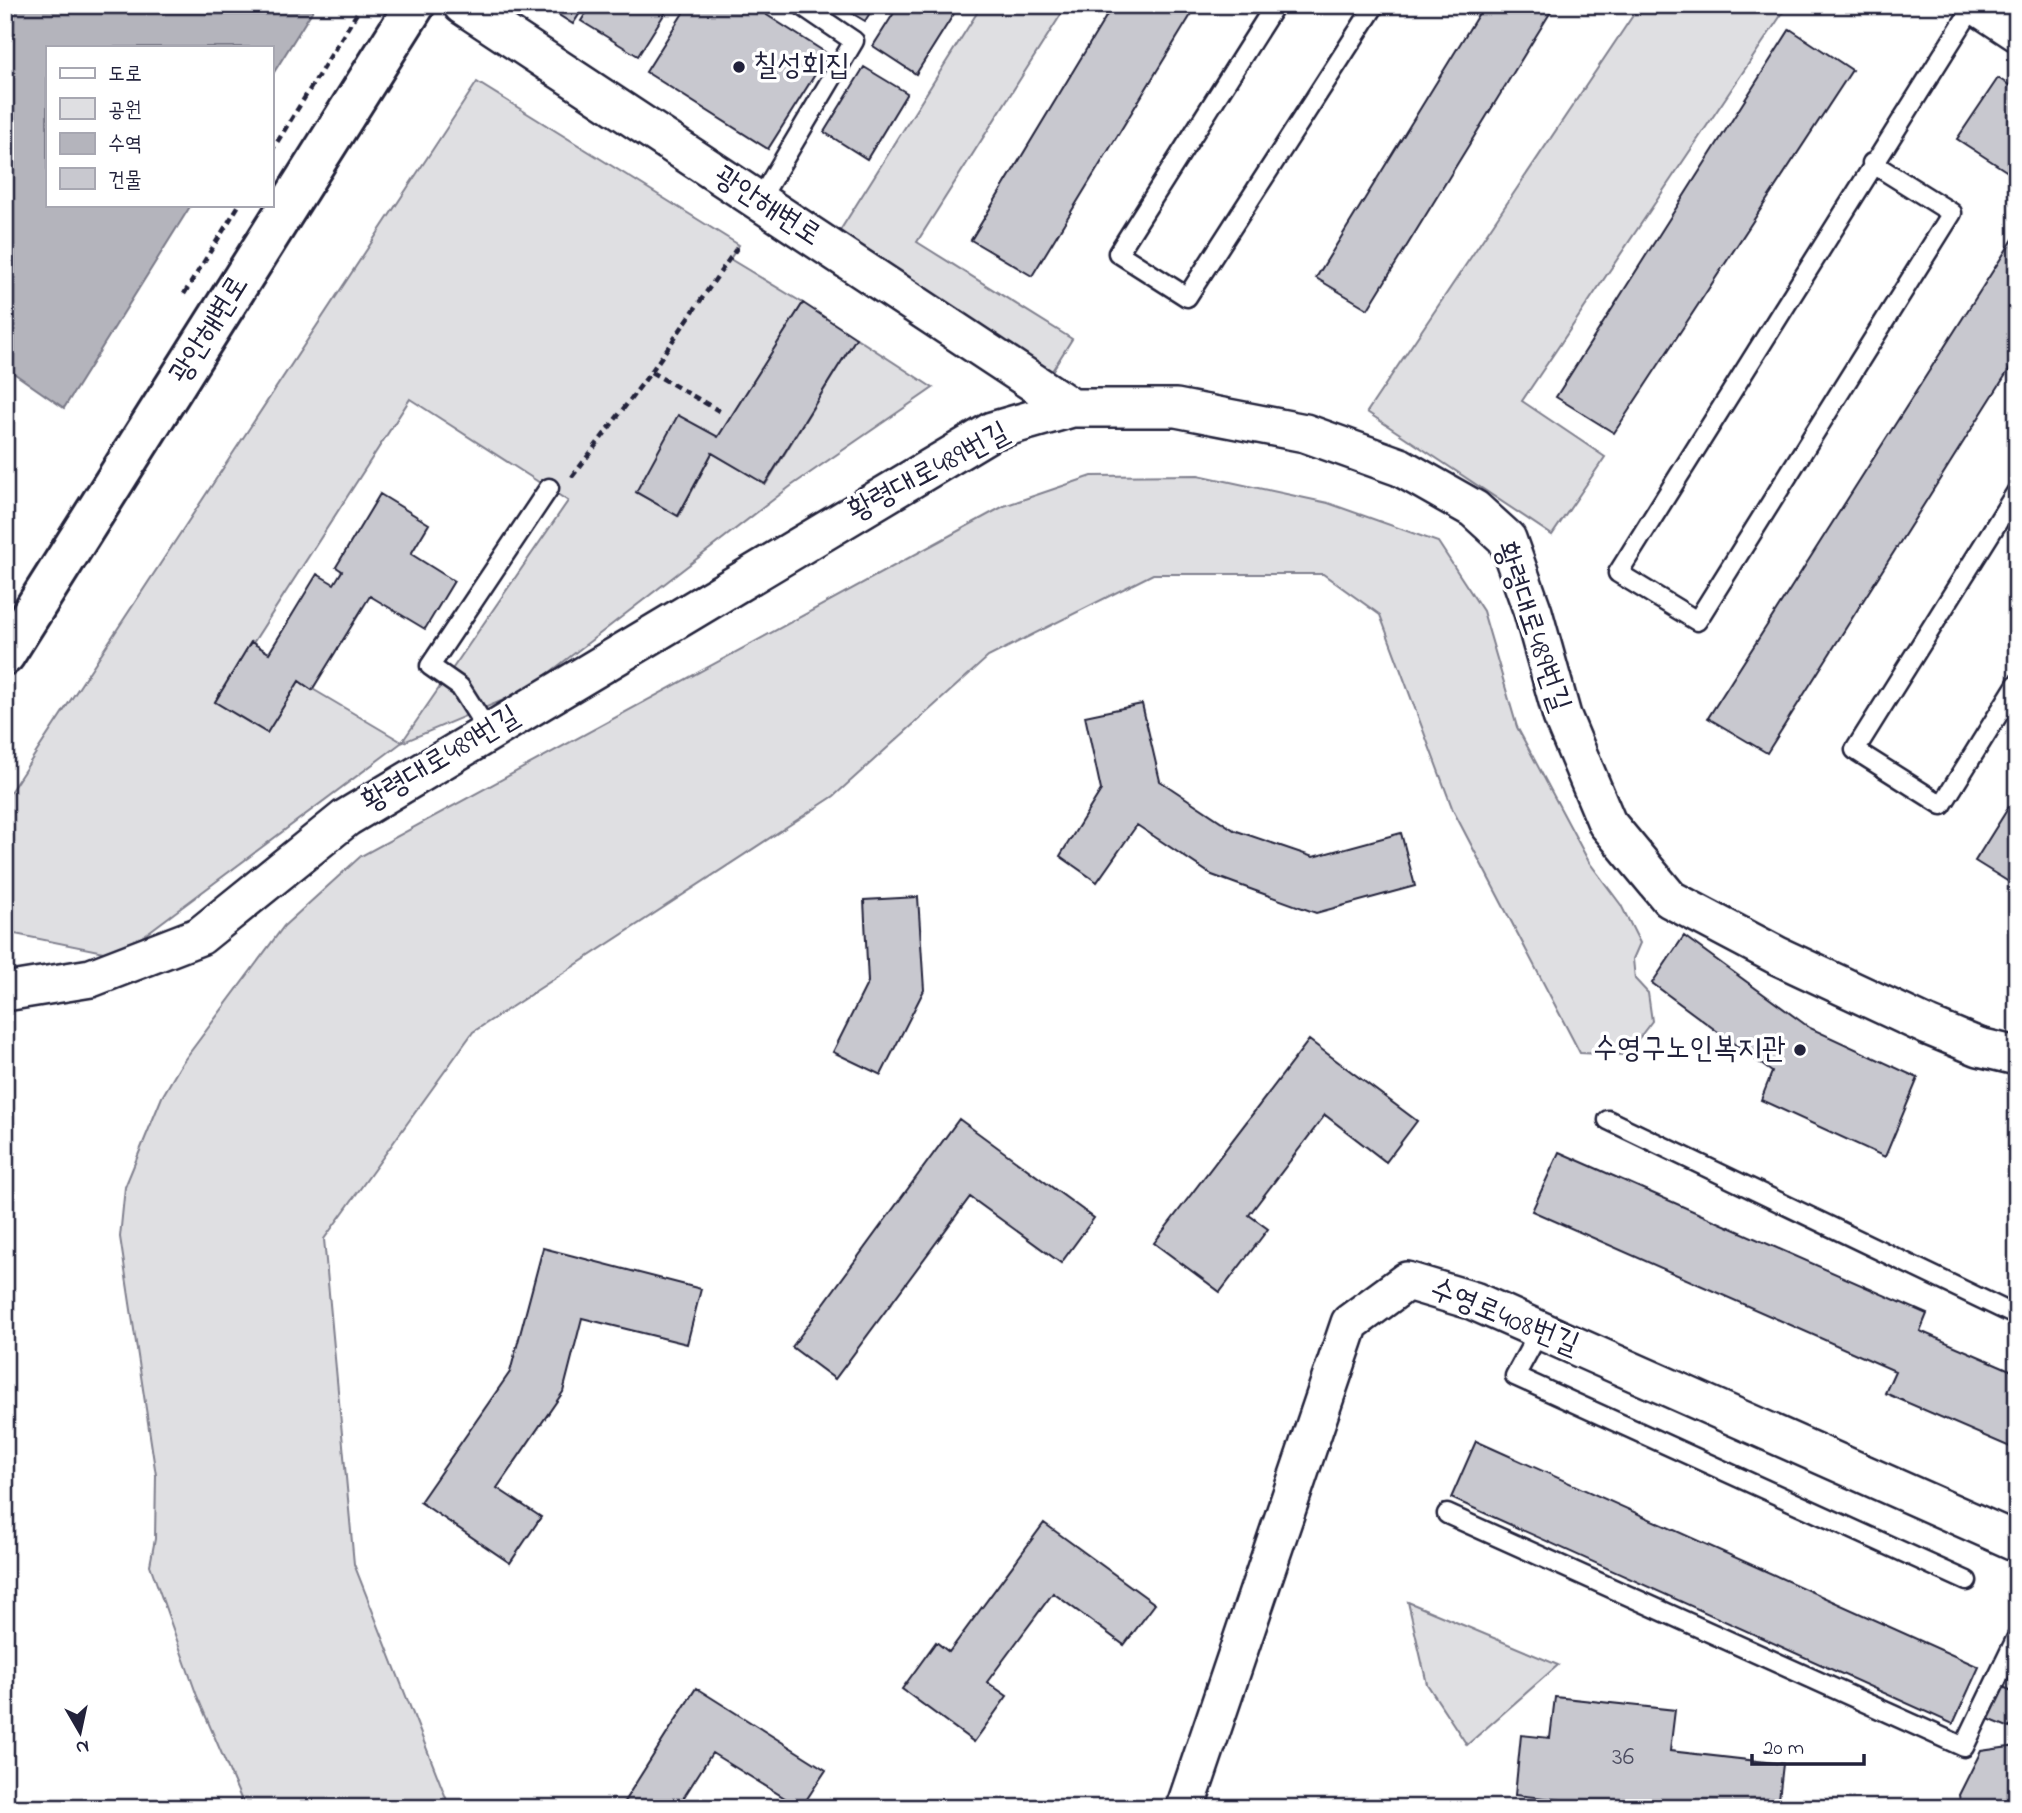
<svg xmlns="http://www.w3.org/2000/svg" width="2022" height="1813" font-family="'Indie Flower','Poor Story',sans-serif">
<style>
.green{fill:#dfdfe2;stroke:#80808e;stroke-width:2;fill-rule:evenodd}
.water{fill:#b4b4bc;stroke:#7a7a88;stroke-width:2}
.building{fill:#c8c8cf;stroke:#22223b;stroke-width:2}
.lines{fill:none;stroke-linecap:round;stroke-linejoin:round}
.lane-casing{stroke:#22223b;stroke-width:23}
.street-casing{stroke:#22223b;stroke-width:42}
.secondary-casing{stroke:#22223b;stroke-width:44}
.path{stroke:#22223b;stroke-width:4.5;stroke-dasharray:7 5;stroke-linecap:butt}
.lane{stroke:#fff;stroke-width:18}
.street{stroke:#fff;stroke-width:37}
.secondary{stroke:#fff;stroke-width:38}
.poi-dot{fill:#22223b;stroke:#fff;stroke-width:2.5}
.labels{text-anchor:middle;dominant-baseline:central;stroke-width:7;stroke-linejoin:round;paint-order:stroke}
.number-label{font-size:26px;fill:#4c4c60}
.poi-label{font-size:30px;fill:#22223b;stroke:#fff;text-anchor:start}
.street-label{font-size:30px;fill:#22223b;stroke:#fff}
</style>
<rect width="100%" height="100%" fill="#fff"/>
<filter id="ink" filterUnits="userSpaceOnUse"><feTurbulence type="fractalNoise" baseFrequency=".0143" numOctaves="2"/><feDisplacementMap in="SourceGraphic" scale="14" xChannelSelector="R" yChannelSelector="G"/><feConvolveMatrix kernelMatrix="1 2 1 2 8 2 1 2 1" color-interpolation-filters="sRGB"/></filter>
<g filter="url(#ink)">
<!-- green -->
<path class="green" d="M982 5H1067L917 242 1072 339 1052 371 836 237Z
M1640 5H1788L1522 401 1605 457 1552 535 1367 412Z
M477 82 739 245 730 259 803 303 718 437 637 493 679 516 712 453 766 484 856 338 933 388 791 486 527 690 401 743 118 955 5 932V800ZM410 399 568 501 402 742 299 681 267 733 215 702Z
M1198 475 1328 503 1438 542 1483 611 1517 727 1589 862 1621 905 1640 943 1633 959 1635 979 1648 993 1652 1021 1626 1055 1580 1053 1453 810 1380 615 1323 574H1153L988 657 834 796 473 1032 324 1239 354 1564 450 1808H245L197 1696 150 1565 155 1539 156 1475 120 1237 125 1187 162 1097 182 1063 284 926 361 856 1004 506 1092 476Z
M1408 1602 1558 1665 1467 1745 1427 1684Z"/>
<!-- water -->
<path class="water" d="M5 5H316L271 77V47H47V205H191L64 408 5 367Z"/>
<!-- building -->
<path class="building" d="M543 5H585L573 24Z
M591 5H670L638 56 581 21Z
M688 5H751L828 54 768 149 646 72Z
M838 5H875L865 21Z
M899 5H944L955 12 916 74 873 46Z
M1113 5H1197L1032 276 971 240Z
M1484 5H1555L1368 309 1316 278Z
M1790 29 1852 70 1614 433 1556 397Z
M864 67 907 93 867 159 824 132Z
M1998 78 2017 90V178L1957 139Z
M2017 233V357L1767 753 1708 718Z
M803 303 856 338 765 484 712 453 678 516 636 492 678 415 718 437Z
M380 494 429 524 411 554 454 581 425 629 370 596 312 690 299 681 267 733 215 702 251 642 269 653 317 574 334 584 342 571 336 567Z
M1142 704 1160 781 1234 830 1313 857 1401 833 1415 886 1316 913 1212 875 1137 825 1097 882 1060 856 1101 790 1085 716Z
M2017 794V887L1975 861Z
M918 897 924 990 881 1075 833 1052 868 982 864 900Z
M1684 936 1810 1028 1918 1078 1885 1157 1761 1100 1772 1072 1652 983Z
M1309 1040 1417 1121 1386 1162 1325 1115 1249 1215 1268 1229 1220 1292 1154 1243Z
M959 1119 1094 1218 1061 1263 970 1197 835 1379 792 1347Z
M1559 1152 1927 1314 1920 1331 2017 1373V1450L1885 1393 1895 1371 1532 1211Z
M543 1248 701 1289 687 1344 582 1318 563 1392 497 1488 541 1517 510 1563 420 1502 510 1372Z
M1476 1441 1979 1667 1953 1724 1451 1498Z
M1044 1523 1155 1604 1124 1645 1053 1593 987 1682 1007 1696 974 1742 902 1689 936 1642 949 1652Z
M2003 1687 2017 1693V1712L2010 1728 1988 1719Z
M696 1688 826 1770 801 1808 712 1753 677 1808H620Z
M1555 1697 1675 1710 1670 1751 1783 1764 1778 1808H1636L1515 1795 1521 1735 1550 1738Z
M2017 1746V1805L1961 1808 1959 1795 1981 1751Z"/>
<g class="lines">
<defs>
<path id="lane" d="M1275 5 1118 253 1187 297 1375 5
M1872 163 1952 213 1697 621 1618 573 1974 5
M759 201 854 41 801 5
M2017 491 1855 750 1942 805 2017 684
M488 731 460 687 430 666 549 488
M1608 1120 2017 1316
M1540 1330 1515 1376 1967 1581
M1447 1514 1964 1747 2017 1637"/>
<path id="street" d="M462 5 1072 408
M1976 5 2017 32
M5 992 91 978 200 936 346 818 992 431 1072 408H1176L1305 433 1400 467 1474 509 1507 539 1533 612 1562 716 1607 823 1670 899 1778 956 1928 1026 1979 1047 2017 1056
M1185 1808 1350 1323 1407 1281 1474 1301 2017 1542"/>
<path id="secondary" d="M5 655 415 5"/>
</defs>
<!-- lane casing -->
<use href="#lane" class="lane-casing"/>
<!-- street casing -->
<use href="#street" class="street-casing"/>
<!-- secondary casing -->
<use href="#secondary" class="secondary-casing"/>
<!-- path -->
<path class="path" d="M271 152 362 5
M184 294 239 205
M651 372 721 412
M572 477 651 372 739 245"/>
<!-- lane -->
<use href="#lane" class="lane"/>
<!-- street -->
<use href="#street" class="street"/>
<!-- secondary -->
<use href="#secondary" class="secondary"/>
</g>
</g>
<!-- markers -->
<g class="poi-dot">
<circle cx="739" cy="67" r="7"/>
<circle cx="1800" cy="1050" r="7"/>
</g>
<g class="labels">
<!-- number labels -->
<g class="number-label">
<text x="1623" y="1758">36</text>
</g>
<!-- poi labels -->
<g class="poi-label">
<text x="753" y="67">칠성회집</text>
<text x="1786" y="1050" text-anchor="end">수영구노인복지관</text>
</g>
<!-- street labels -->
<g class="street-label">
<text transform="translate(767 207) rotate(33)">광안해변로</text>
<text transform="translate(210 330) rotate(-58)">광안해변로</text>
<text transform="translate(929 473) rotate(-28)">황령대로489번길</text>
<text transform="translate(1531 627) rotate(71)">황령대로489번길</text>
<text transform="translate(441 760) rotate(-31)">황령대로489번길</text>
<text transform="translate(1504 1318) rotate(22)">수영로408번길</text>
</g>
</g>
<!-- margin -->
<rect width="2022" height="1813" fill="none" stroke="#fff" stroke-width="28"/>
<rect x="14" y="14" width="1994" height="1785" fill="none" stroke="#22223b" stroke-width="2.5" filter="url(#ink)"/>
<!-- legend -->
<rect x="46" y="46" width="228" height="161" fill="#ffffff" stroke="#a7a7b1" stroke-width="2"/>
<rect x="60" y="68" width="35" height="10" fill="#ffffff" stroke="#a7a7b1" stroke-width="2"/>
<text x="108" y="80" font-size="21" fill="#22223b">도로</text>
<rect x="60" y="98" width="35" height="21" fill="#dfdfe2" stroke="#a7a7b1" stroke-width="2"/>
<text x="108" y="116" font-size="21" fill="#22223b">공원</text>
<rect x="60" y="133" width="35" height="21" fill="#b4b4bc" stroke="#a7a7b1" stroke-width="2"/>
<text x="108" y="150" font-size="21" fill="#22223b">수역</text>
<rect x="60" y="168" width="35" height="21" fill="#c8c8cf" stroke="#a7a7b1" stroke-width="2"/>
<text x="108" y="186" font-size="21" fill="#22223b">건물</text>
<!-- north arrow -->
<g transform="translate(80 1732) rotate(171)" stroke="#ffffff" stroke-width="5" paint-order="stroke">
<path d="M0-5L12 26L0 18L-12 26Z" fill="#22223b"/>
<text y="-10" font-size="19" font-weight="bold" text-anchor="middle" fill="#22223b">N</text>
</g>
<!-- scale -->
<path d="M1752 1754v10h112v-10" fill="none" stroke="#22223b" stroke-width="3.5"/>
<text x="1763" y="1754" font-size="21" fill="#22223b" stroke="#ffffff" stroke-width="5" paint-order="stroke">20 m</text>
</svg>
